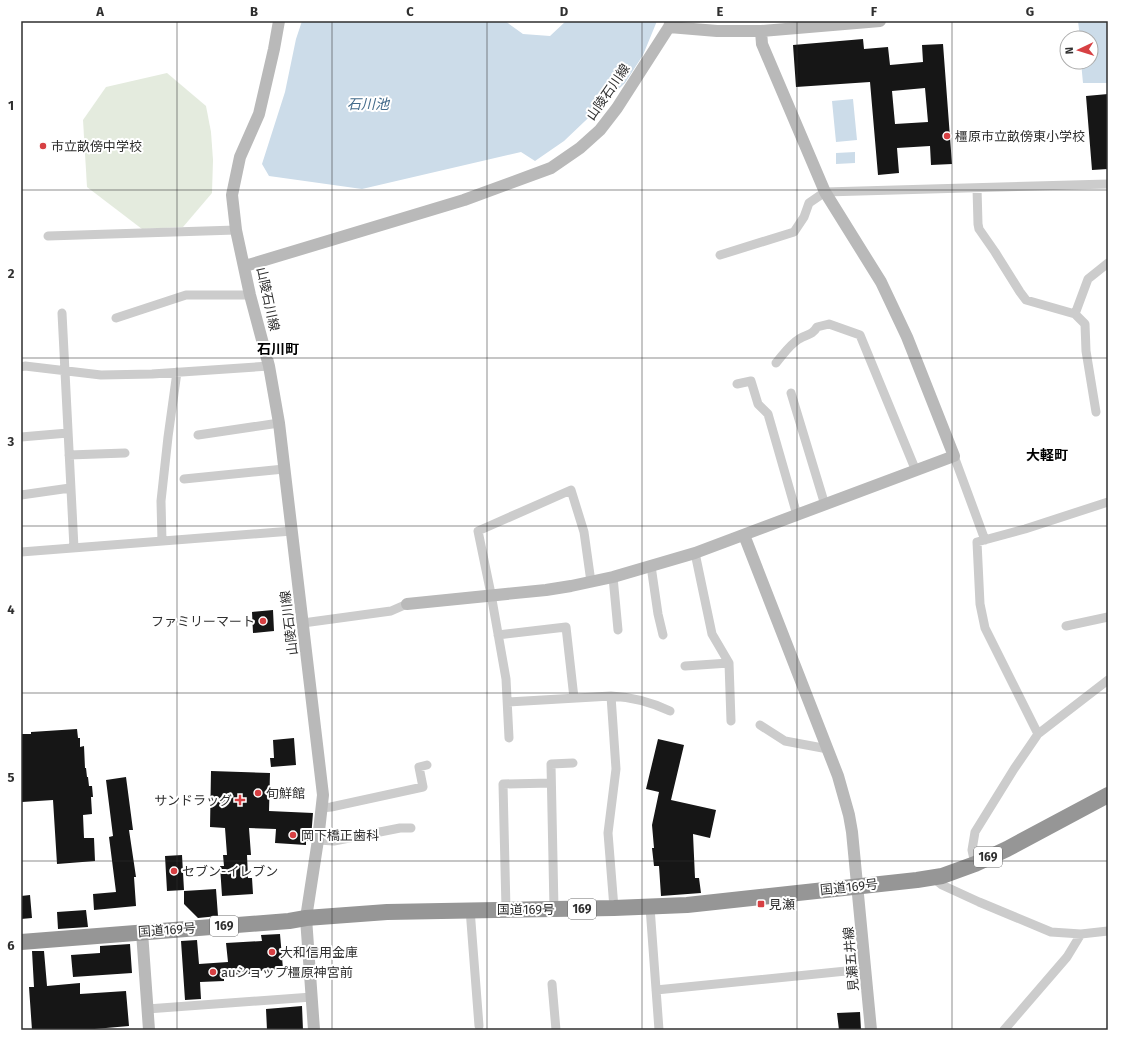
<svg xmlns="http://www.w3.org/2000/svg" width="1129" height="1051" font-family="'Fira Sans','Noto Sans JP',sans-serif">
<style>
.green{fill:#e4ebde}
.water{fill:#ccdce9}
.building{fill:#161616;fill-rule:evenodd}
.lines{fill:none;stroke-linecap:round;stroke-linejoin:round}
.street{stroke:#ccc;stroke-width:9}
.secondary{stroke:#b9b9b9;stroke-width:12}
.highway{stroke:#969696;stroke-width:16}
.grid{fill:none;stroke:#2f2f2f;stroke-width:1;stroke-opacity:0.55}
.poi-dot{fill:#d74043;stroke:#fff;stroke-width:1.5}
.labels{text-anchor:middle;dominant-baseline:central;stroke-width:4;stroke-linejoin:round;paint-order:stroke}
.shield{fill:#fff;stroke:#6d6d6d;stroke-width:1}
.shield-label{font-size:12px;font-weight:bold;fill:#2f2f2f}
.street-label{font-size:13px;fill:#2f2f2f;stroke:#fff}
.poi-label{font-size:13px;fill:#2f2f2f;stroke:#fff;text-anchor:start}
.water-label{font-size:14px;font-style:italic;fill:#436b8b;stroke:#fff}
.neighbourhood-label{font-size:14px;font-weight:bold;fill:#000;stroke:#fff}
.neatline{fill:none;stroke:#2f2f2f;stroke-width:1.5}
.grid-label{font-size:13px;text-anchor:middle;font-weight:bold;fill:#2f2f2f}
</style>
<rect width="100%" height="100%" fill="#fff"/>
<!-- green -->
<path class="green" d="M167 73 206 106 211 132 213 160 212 193 183 227 142 229 87 187 83 120 106 87Z"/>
<!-- water -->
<path class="water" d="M302 21H505L523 34 550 36 566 21H657L643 55 625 83 564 141 535 161 521 152 362 189 269 176 262 164 285 92 296 39Z
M1078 21H1108V83H1083L1081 62H1091V38H1080Z
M853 99 857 140 836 142 832 101Z
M855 152V163L836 164V153Z"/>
<!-- building -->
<path class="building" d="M863 39 864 49 888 47 890 65 923 62 922 45 943 44 952 164 931 165 930 146 897 148 899 173 878 175 870 82 796 87 793 45ZM925 88 928 122 895 124 892 91Z
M1108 94V169L1092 170 1086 96Z
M273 610 274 631 253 633 252 612Z
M77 729 78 738H80V747L84 746 85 768H86L87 777H88L89 786H92L93 797H91L92 814 83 815 84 838H94L95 861 57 864 53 800 22 802 21 734H31V732Z
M294 738 296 765 271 767 270 758H274L273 740Z
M658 739 684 745 671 800 716 810 710 838 693 834 695 878H699L701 893 661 896 659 866H654L652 848H654L652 825 659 792 646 789Z
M211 771 270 773 269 811 313 813 311 838 308 841H306V845L275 843 276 829 249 828 251 855H247L248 878H252L253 894 222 896 220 866H224L223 855H227L225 828 210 827Z
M126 777 133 830H129L136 877H134L136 906 94 910 93 894 116 892 109 837 113 836 106 780Z
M182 855 184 890 167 891 165 856Z
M216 889 218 916 198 918 184 904V891Z
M30 895 32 918 21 919V896Z
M86 910 88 927 58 929 57 912Z
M280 934 283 969 258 971V973L224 976V981L200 982 201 999 185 1000 181 941 197 940 199 964 228 962 226 943 262 941 261 935Z
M130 944 132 973 73 977 71 955 100 953V946Z
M32 951H44L47 986 80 983V994L126 991 129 1026 83 1030H32L29 987H34Z
M302 1006 303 1030H267L266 1009Z
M860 1012 861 1030H839L837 1013Z"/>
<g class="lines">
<!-- street -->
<path class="street" d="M977 188 978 224 979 229 995 252 1020 292 1026 300 1075 314 1085 324 1086 351 1096 412
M48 236 236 230
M720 255 794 232 804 217 809 203 825 192 1108 184
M62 313 74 548
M1075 314 1088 279 1108 263
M116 318 186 295H250
M776 363C783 355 789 345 799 339 806 334 812 336 817 327L829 324 860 335 916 471
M21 367 25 366 101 375 152 374 269 366
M737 384 751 381 758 404 768 414 797 515
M791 393 825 505
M198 435 279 423
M21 437 68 433
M69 455 125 453
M954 456 985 540
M184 479 284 469
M21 495 70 488
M162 541 161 501 168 437 177 372
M21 552 292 531
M695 553 712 634 729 663 731 721
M651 566 658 614 663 635
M613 577 618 630
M303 623 391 611 407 604
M1066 626 1108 617
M498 635 566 627 574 698
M685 666 729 663
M611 696C632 697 651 702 670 711
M508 702 611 696 616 769 608 833 614 908
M760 725 785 741 828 749
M1038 734 985 628 980 604 977 542 1025 529 1108 502
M509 738 506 679 491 594 478 531 571 490 584 532 591 582
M321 808 331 807 423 787 419 767 427 765
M318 840 334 841 400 828H411
M975 864 972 850 975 832 1014 769 1038 734 1108 680
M932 877 942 885 979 902 1051 932 1081 934 1108 931
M650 907 659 1030
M470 909 479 1026
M506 909 503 784 551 783
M554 909 551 764 573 763
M552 984 556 1030
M656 990 866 969
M147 1009 312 997
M1004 1030 1067 957 1081 934"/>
<!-- secondary -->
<path class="secondary" d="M279 21 274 49 259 114 240 157 232 195 236 230 250 295 269 366 279 423 323 795 318 840 306 918 314 1030
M669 27 717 31H761L880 21
M245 266 464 200 551 168 580 148 600 130 617 108 669 27 671 21
M744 535 838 776 849 815 852 832 871 1030
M407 604 546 590 571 586 613 577 695 553 954 456 907 337 881 282 825 192 762 44 761 31
M142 932 149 1030"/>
<!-- highway -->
<path class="highway" d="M21 942 289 921 306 918 387 912 614 908 687 905 917 880 942 876 975 864 1007 849 1108 795"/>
</g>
<!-- grid -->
<path class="grid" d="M177 21V1030M332 21V1030M487 21V1030M642 21V1030M797 21V1030M952 21V1030M21 190H1108M21 358H1108M21 526H1108M21 693H1108M21 861H1108"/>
<!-- markers -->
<g class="poi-dot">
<circle cx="947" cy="136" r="4"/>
<circle cx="43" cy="146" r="4"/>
<circle cx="263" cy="621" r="4"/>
<circle cx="258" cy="793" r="4"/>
<path d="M238 794h4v4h4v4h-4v4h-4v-4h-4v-4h4z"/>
<circle cx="293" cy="835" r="4"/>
<circle cx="174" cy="871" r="4"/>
<rect x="757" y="900" width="8" height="8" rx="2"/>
<circle cx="272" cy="952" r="4"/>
<circle cx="213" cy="972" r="4"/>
</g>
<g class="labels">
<!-- shield labels -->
<g class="shield">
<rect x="974" y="847" width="28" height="20" rx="3"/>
<rect x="568" y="899" width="28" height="20" rx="3"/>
<rect x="210" y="916" width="28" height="20" rx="3"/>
</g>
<g class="shield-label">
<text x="988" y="857">169</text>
<text x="582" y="909">169</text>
<text x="224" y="926">169</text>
</g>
<!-- street labels -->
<g class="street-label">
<text transform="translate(608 92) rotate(-55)">山陵石川線</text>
<text transform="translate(268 299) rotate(78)">山陵石川線</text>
<text transform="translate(289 623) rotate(-97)">山陵石川線</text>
<text transform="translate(849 887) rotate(-6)">国道169号</text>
<text x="526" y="909">国道169号</text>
<text transform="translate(167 930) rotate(-4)">国道169号</text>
<text transform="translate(851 959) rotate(-95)">見瀬五井線</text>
</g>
<!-- poi labels -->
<g class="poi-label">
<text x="955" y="136">橿原市立畝傍東小学校</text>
<text x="51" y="146">市立畝傍中学校</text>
<text x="255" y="621" text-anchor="end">ファミリーマート</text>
<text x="266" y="793">旬鮮館</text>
<text x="232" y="800" text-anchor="end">サンドラッグ</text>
<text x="301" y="835">岡下橋正歯科</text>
<text x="182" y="871">セブン-イレブン</text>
<text x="769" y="904">見瀬</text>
<text x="280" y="952">大和信用金庫</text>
<text x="221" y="972">auショップ橿原神宮前</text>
</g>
<!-- water labels -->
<g class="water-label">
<text x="368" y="104">石川池</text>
</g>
<!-- neighbourhood labels -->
<g class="neighbourhood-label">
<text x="278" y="349">石川町</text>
<text x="1047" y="455">大軽町</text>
</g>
</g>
<!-- border -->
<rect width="1129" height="1051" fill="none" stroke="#ffffff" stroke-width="44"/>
<!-- north arrow -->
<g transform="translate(1079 50) rotate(266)"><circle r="19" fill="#ffffff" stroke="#acacac"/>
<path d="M0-3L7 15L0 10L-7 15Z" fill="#d74043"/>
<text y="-6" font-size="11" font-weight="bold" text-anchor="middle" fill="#2f2f2f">N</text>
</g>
<rect x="22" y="22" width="1085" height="1007" class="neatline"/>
<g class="grid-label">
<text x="100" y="16">A</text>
<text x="254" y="16">B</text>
<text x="410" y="16">C</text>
<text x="564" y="16">D</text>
<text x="720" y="16">E</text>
<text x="874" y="16">F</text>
<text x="1030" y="16">G</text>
<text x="11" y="110">1</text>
<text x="11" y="278">2</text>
<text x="11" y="446">3</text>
<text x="11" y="614">4</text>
<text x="11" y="782">5</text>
<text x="11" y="950">6</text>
</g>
</svg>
